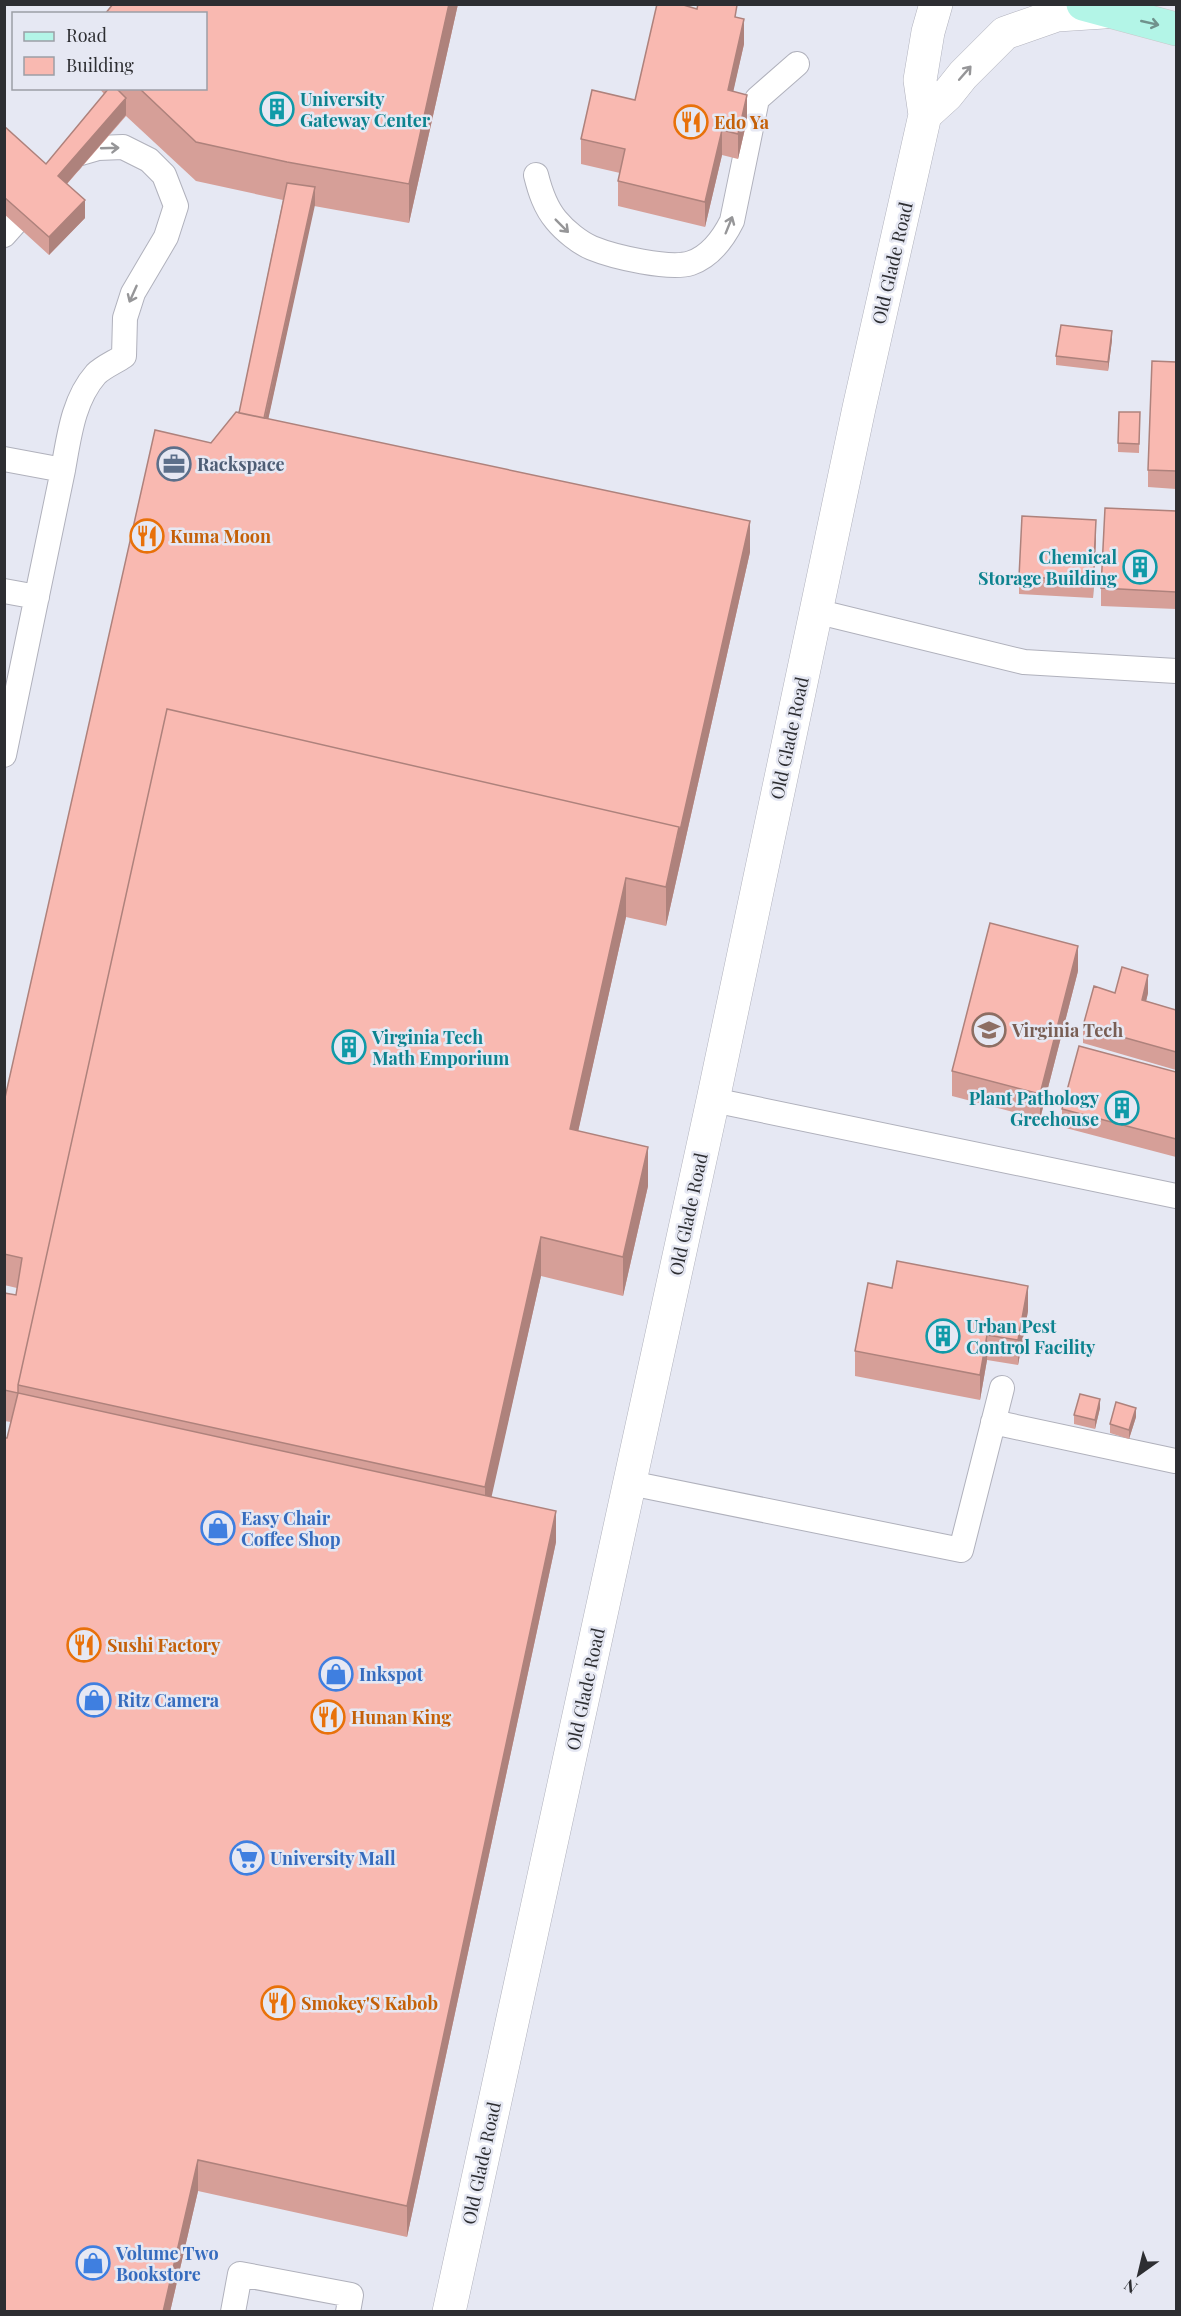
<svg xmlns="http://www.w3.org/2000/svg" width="1181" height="2316" font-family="'Playfair Display',serif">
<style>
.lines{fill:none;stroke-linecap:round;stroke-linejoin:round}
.lane-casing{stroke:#b0b1bc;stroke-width:26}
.secondary-casing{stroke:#b0b1bc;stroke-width:34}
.primary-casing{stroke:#c8c9ca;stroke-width:34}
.lane{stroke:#fff;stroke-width:24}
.secondary{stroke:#fff;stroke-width:33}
.primary{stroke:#b3f5e7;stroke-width:33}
.wall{fill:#d69f98}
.shaded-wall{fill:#ae827c}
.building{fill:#f9b9b1;stroke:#ae827c;stroke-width:1.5}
.oneway{stroke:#70928c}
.oneway2{stroke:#969698}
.labels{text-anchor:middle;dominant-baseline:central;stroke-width:5;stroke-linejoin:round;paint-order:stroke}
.culture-label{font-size:18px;font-weight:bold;fill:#0d838f;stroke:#e6e8f3;text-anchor:start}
.food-label{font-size:18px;font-weight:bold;fill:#c56008;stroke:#e6e8f3;text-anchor:start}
.street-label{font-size:18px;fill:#2d2e32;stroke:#e6e8f3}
.service-label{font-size:18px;font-weight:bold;fill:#4e5e75;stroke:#e6e8f3;text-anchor:start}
.education-label{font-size:18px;font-weight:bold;fill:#785e54;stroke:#e6e8f3;text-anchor:start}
.shop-label{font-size:18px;font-weight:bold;fill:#366cbe;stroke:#e6e8f3;text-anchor:start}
</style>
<rect width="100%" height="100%" fill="#e6e8f3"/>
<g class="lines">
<defs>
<path id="lane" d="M536 175C540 191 545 207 556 220 565 231 580 243 592 248 614 257 670 270 691 263 711 256 723 239 732 221L757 99 797 64
M4 235 37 198
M4 459 63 470 4 755
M63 470C69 437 73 400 96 374 103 367 115 362 124 356L125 318 133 293 166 237 176 206 164 175 149 160 123 147 98 148 74 155 70 161
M4 591 37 597
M815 611 1024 662 1176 671
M713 1100 1176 1196
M993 1422 1175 1461
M630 1483 961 1550 1002 1388
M233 2312 240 2274 351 2295 348 2312"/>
<path id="secondary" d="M925 115 947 95 963 75 1005 33 1057 15 1104 12
M449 2312 713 1100 859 408 925 115 920 80 928 32 936 4"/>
<path id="primary" d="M1083 4 1176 29"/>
</defs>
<!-- lane casing -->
<use href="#lane" class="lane-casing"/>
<!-- secondary casing -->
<use href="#secondary" class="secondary-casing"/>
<!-- primary casing -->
<use href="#primary" class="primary-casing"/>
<!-- lane -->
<use href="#lane" class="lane"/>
<!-- secondary -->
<use href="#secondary" class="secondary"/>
<!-- primary -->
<use href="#primary" class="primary"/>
</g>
<!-- wall -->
<path class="wall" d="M113 4H458L409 223 314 206 268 419 750 552 666 926 626 917 578 1131 648 1186 623 1296 541 1276 491 1496 556 1542 407 2237 198 2191 170 2312H4L7 1438 11 1422 4 1421V1293L16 1295 17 1288 4 1285V1102L211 443 239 413 283 200 196 181 126 116 67 184 85 218 49 255 4 214V126L46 164 104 94 99 88H206Z
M737 18 744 44 733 91 747 120 738 159 722 155 705 227 618 206V181L620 173 581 164V139L635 100Z
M1112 340 1108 371 1056 365V356Z
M1176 362V489L1148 487V470Z
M1140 412 1139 453 1118 452V443Z
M1176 511V609L1101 606V588Z
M1096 538 1093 598 1019 594V577Z
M1078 971 1040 1119 952 1096V1071Z
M1115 993H1148L1146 1001 1176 1010V1070L1083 1043V1026Z
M1176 1072V1157L1062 1127V1109Z
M892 1288 1028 1311 1018 1365 987 1360 980 1400 855 1376V1351Z
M1100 1408 1095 1429 1074 1424V1415Z
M1136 1417 1129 1439 1110 1433V1424Z"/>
<!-- shaded-wall -->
<path class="shaded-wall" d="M449 4H458L409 223V184Z
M744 19V44L728 115V90Z
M747 95V120L738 159V134Z
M126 98V115L58 194V176Z
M722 130V155L705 227V202Z
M315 187V205L262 448V431Z
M85 200V218L49 255V237Z
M1112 331V340L1108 371V362Z
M1096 520V538L1093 598V580Z
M750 521V552L666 926V887Z
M626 878V917L570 1168V1129Z
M1078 946V971L1040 1119V1094Z
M1148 975V993L1142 1018V1000Z
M648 1147V1186L623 1296V1257Z
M541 1237V1276L485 1526V1487Z
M1028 1286V1311L1018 1365V1340Z
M987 1335V1360L980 1400V1375Z
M1100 1399V1408L1095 1429V1420Z
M1136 1408V1417L1129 1439V1430Z
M556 1511V1542L407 2237V2206Z
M198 2160V2191L170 2312H163Z"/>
<!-- building -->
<path class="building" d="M113 4H449L409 184 287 162 196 142 139 88H206V14H105Z
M657 4H680L697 9 698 4H735L737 5 735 17 744 19 728 90 747 95 738 134 722 130 705 202 618 181 625 149 581 139 592 90 635 100Z
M109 88H116L126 98 58 176 85 200 49 237 4 197V126L46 164Z
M287 183 315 187 264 418 239 413Z
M1061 325 1112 331 1108 362 1056 356Z
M1152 361 1176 362V471L1148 470Z
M236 412 750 521 679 835V827L167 709 18 1385V1393L556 1511 407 2206 198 2160 163 2312H4V1438H7L18 1393 4 1390V1293L16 1295 22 1258 4 1254V1102L155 430 211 443Z
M1119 412H1140L1139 444 1118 443Z
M1105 508 1176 511V592L1101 588Z
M1022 516 1096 520 1093 580 1019 577Z
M167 709 679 827 666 887 626 878 570 1129 648 1147 623 1257 541 1237 485 1487 18 1385Z
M990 923 1078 946 1040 1094 952 1071Z
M1122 967 1148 975 1142 1000 1176 1010V1052L1083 1026 1094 986 1115 993Z
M1079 1046 1176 1072V1139L1062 1109Z
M897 1261 1028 1286 1018 1340 987 1335 980 1375 855 1351 868 1283 892 1288Z
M1080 1394 1100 1399 1095 1420 1074 1415Z
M1116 1402 1136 1408 1129 1430 1110 1424Z"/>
<!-- one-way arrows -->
<defs><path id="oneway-shaft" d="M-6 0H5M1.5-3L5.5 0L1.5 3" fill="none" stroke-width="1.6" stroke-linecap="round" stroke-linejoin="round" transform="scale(1.5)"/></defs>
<use class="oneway" href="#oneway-shaft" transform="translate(1150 23) rotate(13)"/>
<g class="oneway2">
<use href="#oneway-shaft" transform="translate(965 73) rotate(-49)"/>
<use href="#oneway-shaft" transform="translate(110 148) rotate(-2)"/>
<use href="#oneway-shaft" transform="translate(729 225) rotate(-68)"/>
<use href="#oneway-shaft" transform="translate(562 226) rotate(45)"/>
<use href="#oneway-shaft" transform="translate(133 294) rotate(114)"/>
</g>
<!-- icons -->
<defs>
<symbol id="building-ring" viewBox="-11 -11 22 22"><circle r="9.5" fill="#e6e8f3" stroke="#0f9aa8" stroke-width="1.5"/><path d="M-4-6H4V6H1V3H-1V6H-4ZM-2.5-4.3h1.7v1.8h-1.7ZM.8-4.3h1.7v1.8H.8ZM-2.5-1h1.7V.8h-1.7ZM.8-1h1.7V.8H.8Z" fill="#0f9aa8"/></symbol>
<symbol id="restaurant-ring" viewBox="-11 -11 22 22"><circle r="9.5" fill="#e6e8f3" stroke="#e8710a" stroke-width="1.5"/><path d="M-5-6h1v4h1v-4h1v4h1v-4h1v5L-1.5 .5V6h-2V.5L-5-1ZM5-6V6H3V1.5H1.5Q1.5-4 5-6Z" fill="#e8710a"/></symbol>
<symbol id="office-ring" viewBox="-11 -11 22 22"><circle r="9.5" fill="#e6e8f3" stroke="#5c6f8a" stroke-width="1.5"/><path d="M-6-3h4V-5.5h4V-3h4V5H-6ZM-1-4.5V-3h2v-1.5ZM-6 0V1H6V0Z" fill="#5c6f8a"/></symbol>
<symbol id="university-ring" viewBox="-11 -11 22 22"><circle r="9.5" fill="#e6e8f3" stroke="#8d6e63" stroke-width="1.5"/><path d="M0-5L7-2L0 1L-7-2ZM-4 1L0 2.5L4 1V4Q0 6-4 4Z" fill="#8d6e63"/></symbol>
<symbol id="shop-ring" viewBox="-11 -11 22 22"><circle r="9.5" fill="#e6e8f3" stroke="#3f7fe0" stroke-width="1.5"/><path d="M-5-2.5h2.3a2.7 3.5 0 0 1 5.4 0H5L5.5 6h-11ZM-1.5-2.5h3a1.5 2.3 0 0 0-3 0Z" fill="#3f7fe0"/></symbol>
<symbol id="supermarket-ring" viewBox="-11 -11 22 22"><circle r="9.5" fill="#e6e8f3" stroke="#3f7fe0" stroke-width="1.5"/><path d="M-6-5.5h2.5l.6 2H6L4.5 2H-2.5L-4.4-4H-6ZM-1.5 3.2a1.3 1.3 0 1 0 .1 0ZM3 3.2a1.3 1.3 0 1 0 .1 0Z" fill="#3f7fe0"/></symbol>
</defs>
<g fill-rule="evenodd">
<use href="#building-ring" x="258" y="90" width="38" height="38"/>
<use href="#restaurant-ring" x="672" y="103" width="38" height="38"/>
<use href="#office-ring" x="155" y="445" width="38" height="38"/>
<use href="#restaurant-ring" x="128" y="517" width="38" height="38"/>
<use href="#building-ring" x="1121" y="548" width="38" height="38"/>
<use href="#university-ring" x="970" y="1011" width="38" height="38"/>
<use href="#building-ring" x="330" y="1028" width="38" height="38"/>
<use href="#building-ring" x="1103" y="1089" width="38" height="38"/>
<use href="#building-ring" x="924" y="1317" width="38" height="38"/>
<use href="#shop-ring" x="199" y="1509" width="38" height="38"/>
<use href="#restaurant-ring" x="65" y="1626" width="38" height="38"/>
<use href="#shop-ring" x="317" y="1655" width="38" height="38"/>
<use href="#shop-ring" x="75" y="1681" width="38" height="38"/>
<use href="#restaurant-ring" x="309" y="1698" width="38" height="38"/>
<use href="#supermarket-ring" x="228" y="1839" width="38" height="38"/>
<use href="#restaurant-ring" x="259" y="1984" width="38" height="38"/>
<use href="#shop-ring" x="74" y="2244" width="38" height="38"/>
</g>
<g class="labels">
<!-- culture labels -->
<g class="culture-label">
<text x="300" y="99">University<tspan x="300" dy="21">Gateway Center</tspan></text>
<text x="1117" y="557" text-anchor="end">Chemical<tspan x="1117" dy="21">Storage Building</tspan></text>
<text x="372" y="1037">Virginia Tech<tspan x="372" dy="21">Math Emporium</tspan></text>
<text x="1099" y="1098" text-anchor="end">Plant Pathology<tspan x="1099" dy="21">Greehouse</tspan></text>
<text x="966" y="1326">Urban Pest<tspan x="966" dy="21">Control Facility</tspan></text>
</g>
<!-- food labels -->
<g class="food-label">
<text x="714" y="122">Edo Ya</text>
<text x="170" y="536">Kuma Moon</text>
<text x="107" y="1645">Sushi Factory</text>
<text x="351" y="1717">Hunan King</text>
<text x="301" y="2003">Smokey'S Kabob</text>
</g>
<!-- street labels -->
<g class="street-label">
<text transform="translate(892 263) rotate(-77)">Old Glade Road</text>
<text transform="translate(789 738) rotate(-78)">Old Glade Road</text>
<text transform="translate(688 1214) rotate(-78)">Old Glade Road</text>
<text transform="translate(585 1689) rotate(-78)">Old Glade Road</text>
<text transform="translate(481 2163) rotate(-78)">Old Glade Road</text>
</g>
<!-- service labels -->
<g class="service-label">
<text x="197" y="464">Rackspace</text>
</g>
<!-- education labels -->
<g class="education-label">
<text x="1012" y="1030">Virginia Tech</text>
</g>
<!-- shop labels -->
<g class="shop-label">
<text x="241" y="1518">Easy Chair<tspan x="241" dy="21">Coffee Shop</tspan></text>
<text x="359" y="1674">Inkspot</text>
<text x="117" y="1700">Ritz Camera</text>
<text x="270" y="1858">University Mall</text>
<text x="116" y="2253">Volume Two<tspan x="116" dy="21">Bookstore</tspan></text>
</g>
</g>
<!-- border -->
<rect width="1181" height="2316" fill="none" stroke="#2d2e32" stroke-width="12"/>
<!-- legend -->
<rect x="12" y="12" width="195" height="78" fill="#e6e8f3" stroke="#9c9ea6" stroke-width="1.5"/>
<rect x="24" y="32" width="30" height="9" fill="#b3f5e7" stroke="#9c9ea6" stroke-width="1.5"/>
<text x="66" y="42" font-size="18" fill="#2d2e32">Road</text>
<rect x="24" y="57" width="30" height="18" fill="#f9b9b1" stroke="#9c9ea6" stroke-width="1.5"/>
<text x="66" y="72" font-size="18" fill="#2d2e32">Building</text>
<!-- north arrow -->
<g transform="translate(1139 2274) rotate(214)" stroke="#e6e8f3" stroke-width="4.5" paint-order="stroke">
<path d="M0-4.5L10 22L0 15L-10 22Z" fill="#2d2e32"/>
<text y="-9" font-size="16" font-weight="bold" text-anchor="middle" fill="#2d2e32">N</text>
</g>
</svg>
